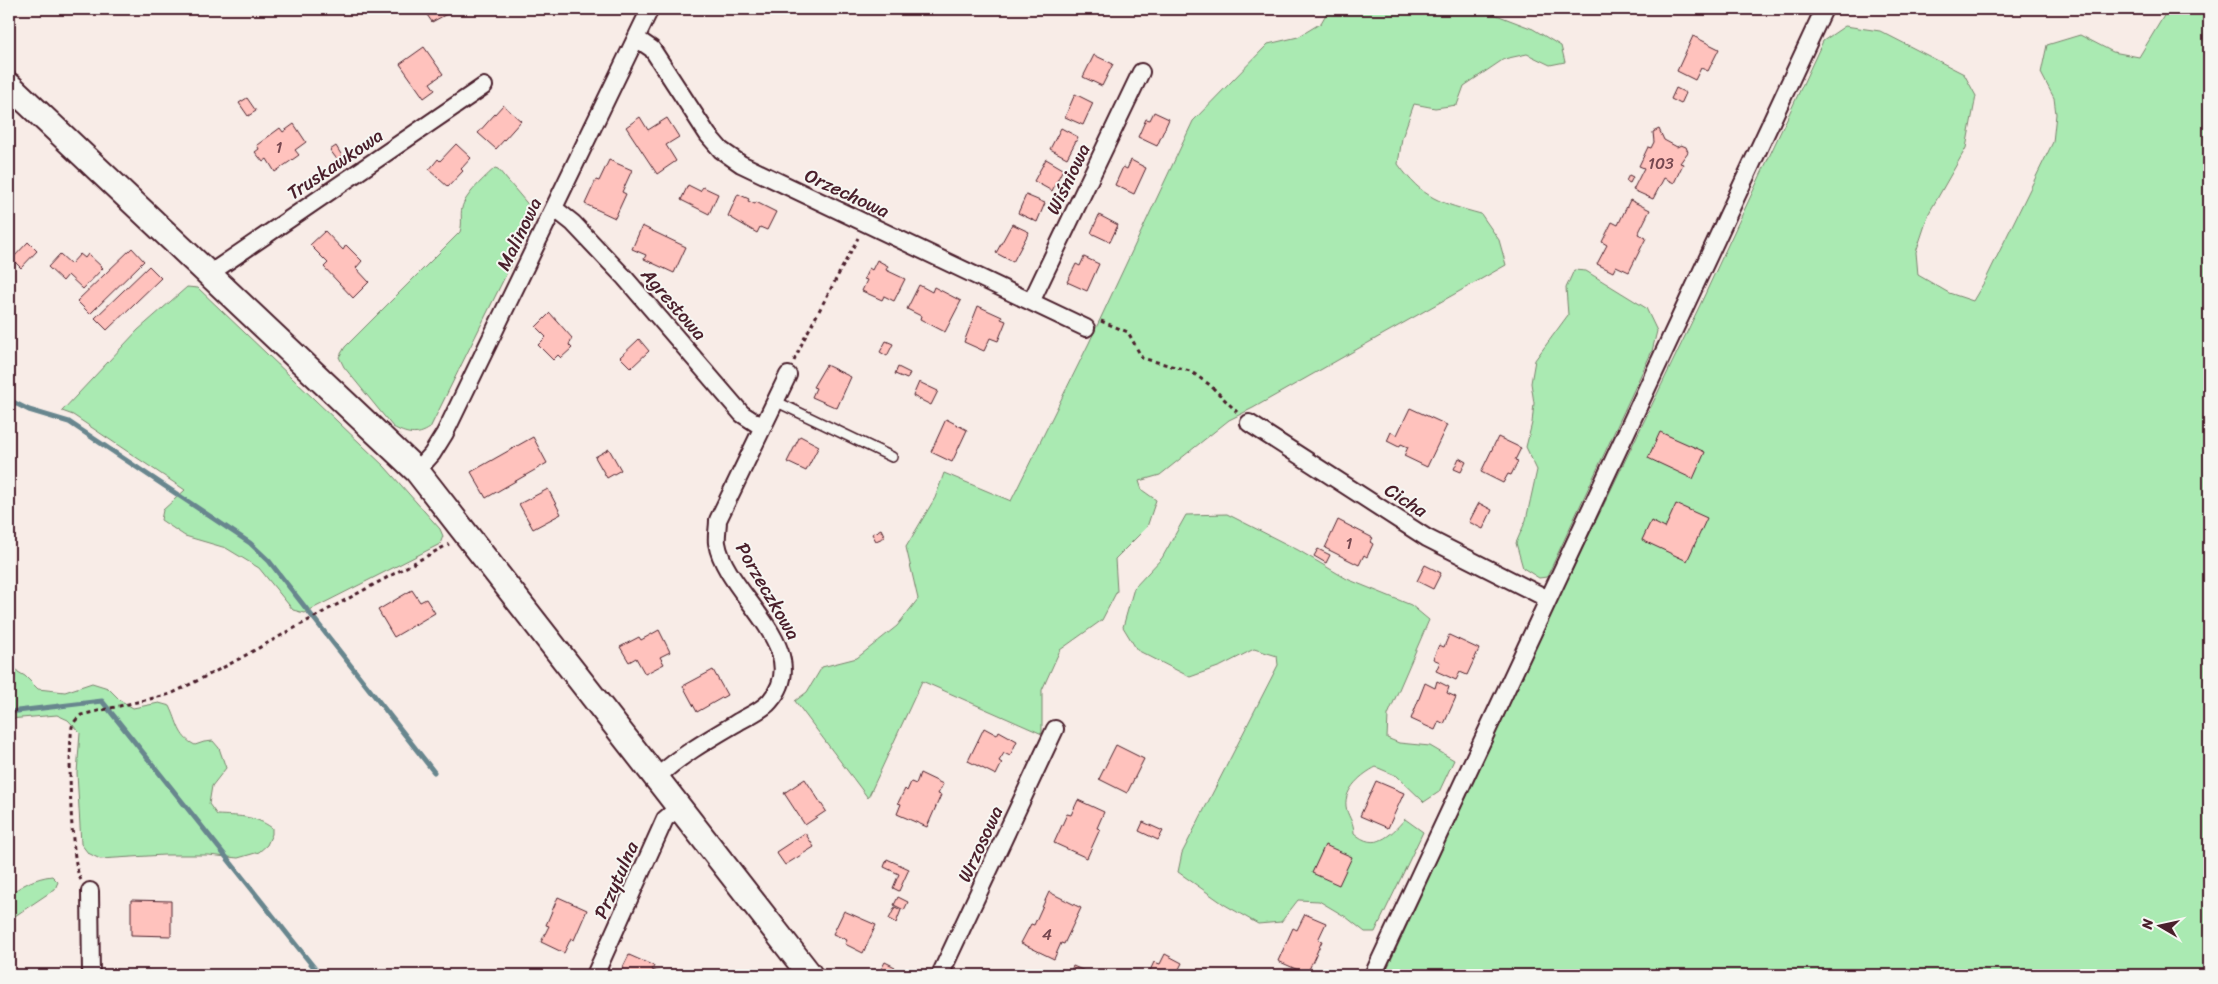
<svg xmlns="http://www.w3.org/2000/svg" width="2218" height="984" font-family="Sriracha,sans-serif">
<style>
.green{fill:#aaeab2;stroke:#7a846e}
.lines{fill:none;stroke-linecap:round;stroke-linejoin:round}
.stream{stroke:#67868e;stroke-width:5}
.building{fill:#ffc2bd;stroke:#4a1f2b}
.lane-casing{stroke:#4a1f2b;stroke-width:12}
.street-casing{stroke:#4a1f2b;stroke-width:20}
.secondary-casing{stroke:#4a1f2b;stroke-width:28}
.path{stroke:#4a1f2b;stroke-width:3;stroke-dasharray:4 4;stroke-linecap:butt}
.lane{stroke:#f6f6f2;stroke-width:9}
.street{stroke:#f6f6f2;stroke-width:16}
.secondary{stroke:#f6f6f2;stroke-width:24}
.labels{text-anchor:middle;dominant-baseline:central;stroke-width:4;stroke-linejoin:round;paint-order:stroke}
.number-label{font-size:16px;fill:#774850}
.street-label{font-size:19px;fill:#4a1f2b;stroke:#f6f6f2}
</style>
<rect width="100%" height="100%" fill="#f8ece7"/>
<filter id="ink" filterUnits="userSpaceOnUse"><feTurbulence type="fractalNoise" baseFrequency=".02" numOctaves="2"/><feDisplacementMap in="SourceGraphic" scale="10" xChannelSelector="R" yChannelSelector="G"/><feConvolveMatrix kernelMatrix="1 2 1 2 8 2 1 2 1" color-interpolation-filters="sRGB"/></filter>
<g filter="url(#ink)">
<!-- green -->
<path class="green" d="M1329 9H1481L1533 29 1561 46 1565 62 1550 65 1527 54 1504 59 1464 86 1457 105 1435 108 1414 104 1402 138 1398 164C1423 199 1441 203 1481 214L1499 240 1506 265 1253 408 1229 420 1160 475 1139 481 1142 490 1156 500 1147 527 1115 559 1117 591 1102 620 1060 650 1042 690V734L922 681 868 798 795 701 807 692 822 667 857 658 897 626 918 599 906 547 935 498 944 473 1011 501 1089 343 1193 121 1268 44 1298 37 1321 23Z
M2168 9H2209V975H1384L1553 610 1700 305 1823 41 1845 26 1880 31 1964 74 1976 96 1966 148 1929 213 1916 252 1918 275 1949 293 1973 301 1986 279 2053 142 2056 114 2054 98 2041 73 2047 45 2080 35 2113 52 2139 57Z
M495 168 498 169 536 214 430 428C417 437 406 434 393 427L344 367 339 357 345 347 460 232C463 222 460 215 462 208 464 196 486 176 495 168Z
M1574 270 1586 271 1646 308 1657 331 1652 351 1547 577 1539 578 1523 568 1516 543 1526 520 1537 470 1526 447 1532 423 1534 403 1531 383 1535 360 1568 315 1566 288Z
M187 287 198 288 385 467 440 529 443 536 440 544 304 613 293 610 259 568 226 548 185 536 161 520 163 510 185 490 73 415 62 411 138 330Z
M1227 514 1298 550 1347 579 1411 605 1429 620 1388 715 1387 738 1399 743 1430 746 1454 760 1439 792 1424 802 1397 776 1376 767C1362 774 1344 789 1346 806 1347 816 1354 821 1354 833 1375 852 1390 836 1405 819L1423 832 1375 932H1365L1346 917 1319 901 1298 900 1281 922 1258 924 1225 905 1178 872 1182 853 1278 665 1277 656 1254 649 1221 666 1190 677 1137 650 1123 627 1134 588 1162 558 1186 515Z
M9 659 18 672 25 676 38 689 65 692 92 683 108 688 120 700 133 708 159 703 170 706C178 722 178 737 195 745L204 742 213 741 219 748 226 768 212 786 209 804 217 815C236 816 255 815 272 828V834L267 845 259 852 238 858 208 855H164L100 859 88 853 81 844 77 773 80 733 68 720 57 715 9 719Z
M52 876 58 882 55 889 9 920V895C22 885 35 878 52 876Z"/>
<g class="lines">
<!-- stream -->
<path class="stream" d="M9 400 29 410 69 422 250 543 269 561 434 772
M9 712 102 701 320 975"/>
</g>
<!-- building -->
<path class="building" d="M423 9H456L432 22Z
M1693 36 1719 49 1708 71 1701 68 1695 80 1677 71Z
M424 47 443 74 430 83 435 90 424 98 400 64Z
M1094 55 1113 64 1102 86 1083 77Z
M1676 88 1686 93 1681 104 1671 99Z
M1075 94 1093 103 1083 125 1065 117Z
M247 98 256 111 248 116 239 103Z
M503 105 521 121 496 149 478 133Z
M1154 112 1169 119 1157 146 1138 137 1146 119 1150 120Z
M640 117 648 130 667 118 679 137 666 145 676 161 657 174 626 127Z
M294 124 306 142 295 150 299 155 275 172 267 159 263 162 255 152 259 149 257 145 280 128 283 132Z
M1061 128 1078 137 1067 158 1050 149Z
M1659 129 1664 140 1677 147 1681 145 1686 147 1688 152 1680 163 1683 164 1674 183 1664 178 1653 199 1633 190 1644 168 1639 166 1648 147 1651 148 1654 142 1653 132Z
M456 144 471 158 461 169 463 171 448 187 429 170 438 159 440 161Z
M336 146 344 159 339 162 330 150Z
M1046 159 1063 169 1052 191 1034 181Z
M609 160 632 170 622 192 626 194 615 218 585 204 596 180 599 181Z
M1131 160 1146 168 1134 194 1115 185 1123 167 1127 169Z
M1629 175 1633 177 1630 183 1626 181Z
M688 185 700 191 703 187 718 194 709 214 681 200Z
M738 194 749 199 748 201 755 204 756 202 776 212 767 230 760 227 757 233 728 216Z
M1026 195 1045 203 1037 222 1018 213Z
M1630 200 1650 210 1638 234 1646 238 1629 272 1616 266 1613 272 1597 264 1607 245 1602 242 1612 222 1618 225Z
M1099 215 1118 225 1110 242 1091 233Z
M1012 224 1029 232 1013 262 996 253Z
M642 226 686 247 674 273 644 259 646 255 632 249Z
M325 231 343 250 346 245 362 261 356 268 369 282 353 298 324 267 328 263 310 245Z
M28 242 37 251 21 268 12 259Z
M132 248 144 261 90 314 77 301Z
M60 254 71 264 80 254 85 258 88 254 103 268 83 289 68 275 63 281 48 267Z
M1084 257 1099 264 1087 291 1067 282 1076 264 1080 266Z
M877 260 888 266 886 270 905 279 894 301 884 296 882 300 862 291 867 280 864 279 869 268 872 270Z
M149 266 161 278 107 330 95 318Z
M919 285 932 292 934 287 961 301 945 332 920 319 921 316 907 309Z
M978 306 1002 317 1001 319 1006 321 998 341 990 338 984 351 964 342Z
M550 313 572 338 569 345 572 348 561 358 558 355 553 360 538 345 546 337 536 327Z
M639 339 649 351 631 368 620 357Z
M886 341 893 344 887 356 880 352Z
M826 365 851 377 837 408 812 397 816 388 813 387Z
M898 367 910 373 907 379 895 374Z
M919 382 938 391 931 405 913 396Z
M1410 408 1447 425 1427 467 1404 456 1408 447 1401 444 1399 447 1387 441 1391 432 1397 435Z
M9 419 14 422 9 429Z
M946 419 967 430 952 462 931 452Z
M1660 432 1705 452 1693 479 1648 458Z
M800 436 819 446 806 471 787 462Z
M533 437 547 463 486 498 471 472Z
M1498 437 1521 448 1515 460 1518 461 1511 475 1508 474 1503 483 1481 472Z
M609 449 621 470 607 478 595 457Z
M1459 458 1466 462 1461 472 1454 469Z
M548 489 561 514 533 529 519 504Z
M1479 503 1492 510 1483 529 1469 522Z
M1676 504 1707 518 1687 561 1642 540 1651 521 1665 528Z
M1338 520 1373 538 1370 542 1373 544 1367 557 1364 555 1359 565 1325 548Z
M881 529 885 537 876 541 872 534Z
M1318 549 1330 555 1326 563 1314 556Z
M1425 565 1441 573 1433 589 1417 581Z
M412 590 420 602 426 599 435 613 394 637 378 610Z
M659 630 670 652 660 657 664 664 645 674 636 658 629 662 620 647 639 637 641 640Z
M1449 635 1479 649 1467 675 1460 672 1456 680 1436 671 1440 662 1433 659 1439 645 1444 647Z
M713 670 727 695 697 712 683 686Z
M1437 681 1449 687 1447 693 1456 697 1444 724 1439 721 1435 730 1411 719 1425 683 1435 688Z
M984 728 997 735 999 731 1017 741 1010 756 1004 753 999 761 1002 763 996 775 968 761Z
M1116 745 1144 759 1127 793 1099 779Z
M920 773 943 784 938 794 941 795 927 827 897 814 901 804 898 803 905 789 907 791 911 782 916 784Z
M805 779 826 811 805 825 784 793Z
M1376 781 1404 793 1388 828 1360 816Z
M1078 800 1104 812 1097 828 1100 829 1087 858 1054 843 1067 814 1071 815Z
M1143 822 1163 831 1158 840 1139 831Z
M805 833 814 847 785 865 776 852Z
M1325 845 1352 857 1339 885 1312 873Z
M887 859 909 869 899 891 893 888 899 874 884 867Z
M1049 892 1081 908 1064 944 1061 943 1054 959 1021 943 1031 924 1034 925Z
M558 897 587 910 574 940 571 938 564 953 541 942 549 926 546 925Z
M898 897 908 902 904 910 894 905Z
M131 900 171 901V936L131 935Z
M895 907 901 910 896 923 889 919Z
M844 911 876 925 863 953 845 944 847 940 833 934Z
M1305 914 1326 923 1318 940 1322 941 1307 974 1278 961 1293 928 1297 930Z
M1165 954 1182 963 1176 975H1148L1154 962 1160 964Z
M629 955 654 966 652 970 661 973 660 975H619Z
M885 962 895 967 893 971 904 975H878Z
M1073 966 1087 972 1085 975 1069 974Z
M148 971 174 972V975H148Z"/>
<g class="lines">
<defs>
<path id="lane" d="M775 401 892 457"/>
<path id="street" d="M636 38 652 49 708 135 721 150 741 164 1086 328
M554 208 573 223 625 278 742 414 762 427
M209 274 484 86
M1031 302 1141 72
M1249 423 1427 538 1548 599
M417 471 432 454 445 433 650 9
M656 778C681 755 709 739 738 722 748 716 763 710 770 701 816 649 725 594 717 543 716 536 718 528 718 520L788 375
M90 891 91 975
M595 975 665 819 679 807
M940 975 1055 729
M1373 975 1824 9"/>
<path id="secondary" d="M9 85 417 471 810 975"/>
</defs>
<!-- lane casing -->
<use href="#lane" class="lane-casing"/>
<!-- street casing -->
<use href="#street" class="street-casing"/>
<!-- secondary casing -->
<use href="#secondary" class="secondary-casing"/>
<!-- path -->
<path class="path" d="M1101 321 1128 332 1142 358 1190 371 1210 385 1237 412
M794 361 804 339 858 238
M81 880C70 864 68 749 72 727 73 722 78 718 81 715L171 694 228 665 327 610 449 544"/>
<!-- lane -->
<use href="#lane" class="lane"/>
<!-- street -->
<use href="#street" class="street"/>
<!-- secondary -->
<use href="#secondary" class="secondary"/>
</g>
</g>
<g class="labels">
<!-- number labels -->
<g class="number-label">
<text x="279" y="147">1</text>
<text x="1661" y="163">103</text>
<text x="1349" y="543">1</text>
<text x="1047" y="934">4</text>
</g>
<!-- street labels -->
<g class="street-label">
<text transform="translate(335 164) rotate(-34)">Truskawkowa</text>
<text transform="translate(1068 179) rotate(-64)">Wiśniowa</text>
<text transform="translate(847 193) rotate(25)">Orzechowa</text>
<text transform="translate(519 234) rotate(-64)">Malinowa</text>
<text transform="translate(674 304) rotate(49)">Agrestowa</text>
<text transform="translate(1406 500) rotate(33)">Cicha</text>
<text transform="translate(768 591) rotate(60)">Porzeczkowa</text>
<text transform="translate(980 844) rotate(-65)">Wrzosowa</text>
<text transform="translate(616 880) rotate(-66)">Przytulna</text>
</g>
</g>
<!-- margin -->
<rect width="2218" height="984" fill="none" stroke="#f6f6f2" stroke-width="30"/>
<rect x="15" y="15" width="2188" height="954" fill="none" stroke="#4a1f2b" stroke-width="2" filter="url(#ink)"/>
<!-- north arrow -->
<g transform="translate(2160 926) rotate(279)" stroke="#f6f6f2" stroke-width="4" paint-order="stroke">
<path d="M0-4L9 19L0 12L-9 19Z" fill="#4a1f2b"/>
<text y="-8" font-size="14" font-weight="bold" text-anchor="middle" fill="#4a1f2b">N</text>
</g>
</svg>
